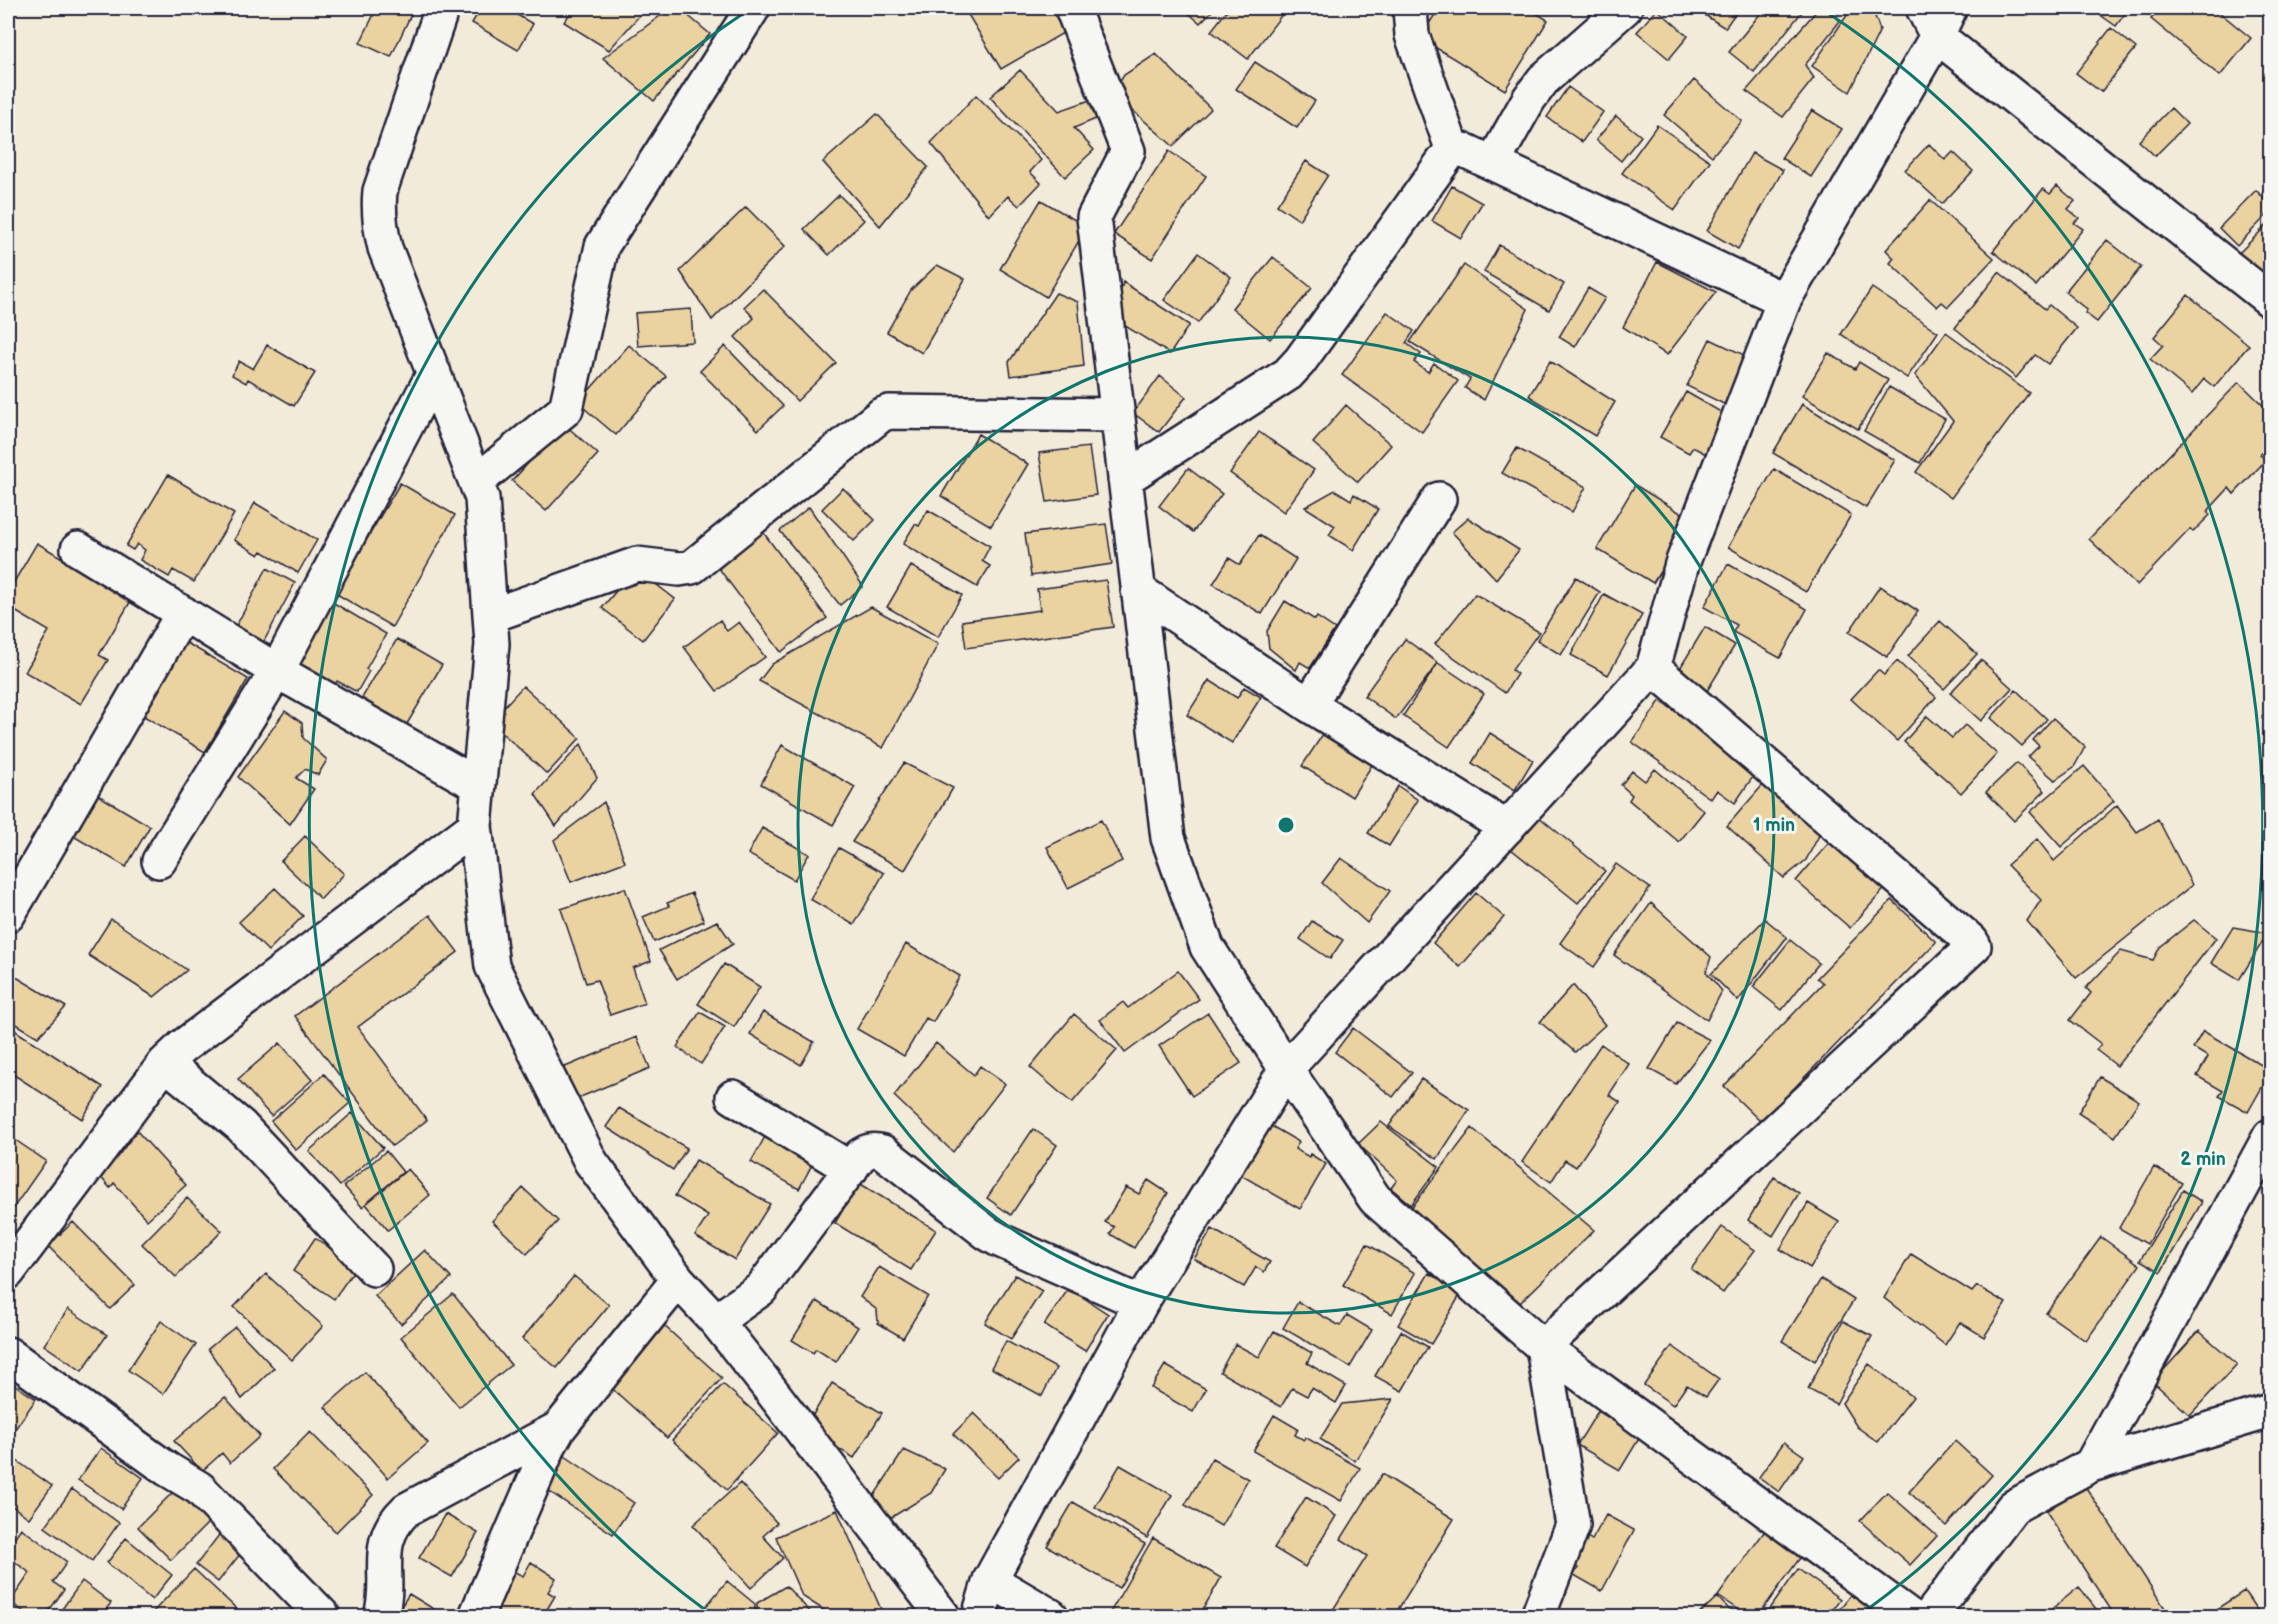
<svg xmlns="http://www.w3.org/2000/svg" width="2278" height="1624" font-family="'Balsamiq Sans',sans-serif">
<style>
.building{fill:#ebd2a1;stroke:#22223b;stroke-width:1.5}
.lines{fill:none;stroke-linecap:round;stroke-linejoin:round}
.minor-casing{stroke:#22223b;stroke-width:38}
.minor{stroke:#f6f6f2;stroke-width:33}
.ring{fill:none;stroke:#0f766e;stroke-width:3}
.centre{fill:#0f766e;stroke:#f6f6f2;stroke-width:3}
.ring-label{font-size:18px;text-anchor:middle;font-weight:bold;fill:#0f766e;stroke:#f6f6f2;stroke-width:6;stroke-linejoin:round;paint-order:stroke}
</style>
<rect width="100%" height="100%" fill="#f3ebda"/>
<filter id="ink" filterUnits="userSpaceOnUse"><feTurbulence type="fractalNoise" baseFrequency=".0167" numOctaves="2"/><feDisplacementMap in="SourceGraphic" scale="12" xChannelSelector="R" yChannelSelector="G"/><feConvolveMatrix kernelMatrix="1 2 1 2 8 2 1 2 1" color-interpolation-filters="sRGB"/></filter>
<g filter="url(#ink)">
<!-- building -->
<path class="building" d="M377 8H414L391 57 360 43Z
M481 8H505L533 24 518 50 472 23Z
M574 8H646L609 50 564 22Z
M671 8H679L710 34 654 101 603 58Z
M964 8H1057L1070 29 1001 69Z
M1183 8H1215L1200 23Z
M1229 8H1287L1248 59 1211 31Z
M1439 8H1527L1548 20 1505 90 1420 38Z
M1703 8H1739L1725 28 1700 12Z
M1765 8H1805L1754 72 1729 52Z
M1819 8H1829L1840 21 1805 65 1814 78 1783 117 1746 91Z
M1852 8H1872L1880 30 1850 92 1812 66Z
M2095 8H2129L2116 26 2093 10Z
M2161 8H2214L2251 38 2220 76 2151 19Z
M1657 9 1688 36 1669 59 1637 32Z
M2111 28 2136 48 2101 92 2076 73Z
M1156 54 1211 109 1173 146 1113 93 1124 75Z
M1255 62 1315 101 1297 128 1236 89Z
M1020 70 1059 111 1096 98 1103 116 1074 128 1094 150 1065 177 990 97Z
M1694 80 1742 121 1712 156 1664 115Z
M1568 87 1603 112 1582 142 1547 117Z
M976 95 1041 160 1030 172 1041 183 1019 206 1008 196 989 216 931 143Z
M2171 108 2187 124 2155 156 2139 141Z
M1812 110 1842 129 1811 177 1781 158Z
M877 114 928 167 880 226 823 162Z
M1616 116 1641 136 1621 161 1596 140Z
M1657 125 1710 161 1675 210 1622 173Z
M1929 144 1945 160 1953 152 1973 171 1942 204 1905 170Z
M1169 151 1206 176 1152 259 1114 234Z
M1752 153 1783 170 1738 249 1707 231Z
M1306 161 1328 175 1299 220 1277 205Z
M1452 186 1482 203 1461 238 1432 221Z
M2057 186 2075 201 2068 209 2079 218 2074 223 2083 229 2036 286 1993 251 2043 189 2050 194Z
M2256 190 2270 205V212L2237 246 2219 228Z
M839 195 864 220 829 255 804 229Z
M1041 200 1087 227 1046 297 1000 269Z
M1930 200 1994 258 1948 307 1942 302 1937 307 1890 263 1894 258 1886 250Z
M746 207 785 246 712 320 680 271Z
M2270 222V276L2267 279 2238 254Z
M2107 240 2141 267 2097 322 2085 313 2087 310 2065 292Z
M1499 245 1564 284 1549 310 1484 272Z
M1198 253 1231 277 1198 323 1164 300Z
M1273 257 1312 288 1270 339 1232 308Z
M1657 262 1716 292 1667 355 1623 327Z
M937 265 965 279 922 353 887 332 911 290Z
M1464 265 1528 309 1484 400 1465 388 1470 379 1410 342Z
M1999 272 2045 309 2049 305 2077 328 2048 364 2035 355 2016 378 1955 328Z
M1123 282 1189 325 1170 354 1114 319Z
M1588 288 1605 298 1575 347 1559 337Z
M1872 288 1938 332 1907 378 1841 334Z
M763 289 836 363 797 401 735 337 754 318 744 307Z
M1056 293 1078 302 1084 366 1011 376 1009 362Z
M2188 295 2249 345 2214 387 2204 379 2192 394 2150 359 2163 345 2154 337Z
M691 309 693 342 638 346 635 313Z
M1387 312 1414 331 1406 343 1421 354 1414 362 1428 372 1434 363 1458 381 1422 432 1342 375Z
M1946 332 2029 393 1951 498 1916 472 1953 421 1915 375Z
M1710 339 1757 361 1734 409 1687 386Z
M267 345 315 373 294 406 248 379 246 383 232 375 239 361 253 369Z
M629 345 666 376 616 435 578 403Z
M725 346 783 406 758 430 700 371Z
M1828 353 1855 369 1859 362 1888 380 1858 429 1802 396Z
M1550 361 1615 402 1595 436 1529 396Z
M1160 376 1186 397 1159 432 1133 413Z
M2239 382 2270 412V444L2260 455 2266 460 2234 494 2229 488 2207 512 2210 515 2193 532 2190 529 2137 585 2089 539Z
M1889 387 1945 419 1920 463 1864 431Z
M1686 392 1733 419 1717 460 1693 447 1689 453 1660 437Z
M1802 404 1895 460 1866 508 1773 453Z
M1346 405 1391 445 1358 482 1313 443Z
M564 424 598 454 546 511 512 481Z
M1259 432 1314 470 1284 512 1230 473Z
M978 434 1028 464 991 526 941 496Z
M1089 447 1096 495 1047 502 1039 453Z
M1517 448 1586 487 1572 512 1502 473Z
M1188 468 1222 494 1193 532 1159 506Z
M1774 469 1851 515 1806 592 1728 547Z
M168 475 234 514 194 582 173 570 169 577 140 560 145 550 137 544 133 550 126 546Z
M400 483 455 515 392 627 335 593Z
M1635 485 1692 520 1653 583 1597 549Z
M843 488 875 520 854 541 822 509Z
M1335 490 1351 500 1354 494 1378 509 1353 550 1329 535 1335 526 1305 507Z
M255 503 317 540 298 573 262 551 259 555 234 540Z
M809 507 863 586 840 605 780 531Z
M928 510 990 546 982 561 990 566 977 587 903 544 915 524 919 526Z
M1468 518 1519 550 1496 579 1452 532Z
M1106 524 1112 564 1031 576 1025 534Z
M763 532 827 618 781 652 717 566Z
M1259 535 1296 559 1262 614 1213 584 1229 558 1240 565Z
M37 543 132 599 99 655 108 660 81 704 25 672 49 631 8 607V592Z
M1728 564 1807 609 1780 658 1733 632 1737 625 1704 607Z
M911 566 962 595 938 637 887 607Z
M267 568 295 583 263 643 235 628Z
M635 568 675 599 643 640 602 608Z
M1576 577 1600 592 1561 655 1537 640Z
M1106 580 1113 627 966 648 962 621 1040 610 1037 589Z
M1880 586 1918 611 1887 657 1849 632Z
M1475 594 1539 632 1512 670 1517 674 1505 693 1435 644Z
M1604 594 1642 615 1608 675 1571 655Z
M1285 601 1315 620 1317 617 1335 629 1310 668 1300 662 1296 670 1269 648 1267 631Z
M332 602 386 634 366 669 369 671 357 692 337 681 333 688 295 665Z
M871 607 938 644 883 748 759 681 772 664Z
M720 620 727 631 739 622 765 657 717 691 684 647Z
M1940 621 1977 654 1944 689 1908 656Z
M1705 627 1735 645 1704 696 1674 678Z
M180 639 248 679 205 752 137 712Z
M397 639 442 665 404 729 359 703Z
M1405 639 1438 663 1396 719 1364 696Z
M1981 660 2012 688 1981 721 1950 693Z
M1897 661 1936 697 1897 741 1851 699 1878 670 1884 675Z
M1438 663 1484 694 1449 747 1403 716Z
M1209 680 1237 698 1244 687 1261 697 1232 743 1187 715Z
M523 686 580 738 547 774 490 722Z
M2016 690 2047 719 2022 746 1991 718Z
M1660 701 1759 768 1735 803 1717 790 1711 799 1632 742Z
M285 711 302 723 303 738 327 760 318 775 305 769 296 778 314 789 290 824 238 777Z
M1927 716 1952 738 1965 725 1997 754 1961 793 1904 742Z
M2053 718 2085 747 2074 767 2055 780 2028 757 2039 746 2033 740Z
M1490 733 1533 760 1515 790 1472 763Z
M1323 734 1372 765 1352 797 1302 766Z
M581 744 597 778 556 826 535 794Z
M782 745 855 787 833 825 761 784Z
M904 763 953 788 905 870 852 842Z
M2017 763 2045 791 2014 821 1986 792Z
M2084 766 2114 801 2061 847 2030 812Z
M1655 769 1704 811 1679 842 1629 800 1632 795 1621 785 1632 771 1645 781Z
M1768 779 1824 826 1806 860 1784 878 1727 826Z
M1398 786 1418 800 1389 846 1368 833Z
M88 789 150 826 126 867 63 830Z
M604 802 625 862 571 882 554 840Z
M2117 805 2137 832 2158 819 2192 885 2076 978 2027 921 2041 900 2007 865 2037 839 2054 861Z
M1533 812 1605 871 1578 903 1506 845Z
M1101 820 1122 861 1068 888 1047 847Z
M762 828 809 854 794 880 748 854Z
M305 836 344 874 321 899 281 861Z
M1834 837 1888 885 1850 928 1796 881Z
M839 848 884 873 854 925 810 899Z
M1341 858 1390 891 1367 923 1322 883Z
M1616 864 1650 888 1594 967 1560 943Z
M275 888 303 916 268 951 239 922Z
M625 888 651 961 633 968 645 1003 610 1015 597 980 586 983 561 909Z
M692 893 704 921 654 942 643 917 669 906 667 903Z
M1476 893 1504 917 1460 967 1433 943Z
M1892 900 1936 942 1761 1122 1724 1086 1823 983 1817 978Z
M1651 903 1711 957 1706 972 1722 991 1707 1020 1614 955Z
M430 915 458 952 358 1027 427 1120 392 1146 295 1016Z
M111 919 187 970 154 997 88 955Z
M1765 919 1787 937 1738 1001 1711 974Z
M2194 920 2216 938 2117 1066 2096 1050 2101 1044 2070 1020 2091 993 2086 988 2121 951 2153 960 2160 947Z
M717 921 733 944 677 979 659 950Z
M1312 921 1343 940 1330 959 1300 939Z
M2233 927 2268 933 2239 980 2211 963Z
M1790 940 1819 963 1782 1010 1753 987Z
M906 944 960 976 933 1022 926 1018 904 1056 857 1029Z
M724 964 760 987 734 1027 698 1004Z
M1178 971 1199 999 1125 1053 1100 1020 1123 1002 1128 1008Z
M8 972 66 1007 38 1037 8 1019Z
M1573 985 1605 1025 1575 1052 1540 1022Z
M700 1012 725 1027 701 1064 677 1047Z
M763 1012 814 1042 801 1065 750 1034Z
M1208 1013 1241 1063 1192 1096 1159 1046Z
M1074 1014 1117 1050 1072 1103 1030 1067Z
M1677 1023 1710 1040 1676 1084 1649 1069Z
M8 1026 103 1087 82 1119 8 1071Z
M1353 1028 1412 1073 1393 1097 1335 1052Z
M2203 1031 2270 1070V1073L2248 1112 2219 1096 2223 1091 2197 1076 2208 1057 2193 1048Z
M637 1037 650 1068 571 1101 558 1070Z
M280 1043 312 1080 271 1116 238 1079Z
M936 1043 974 1075 980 1066 1005 1084 953 1152 894 1096Z
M1601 1044 1629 1064 1609 1095 1620 1102 1576 1167 1565 1160 1551 1182 1522 1162Z
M324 1074 350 1103 296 1150 271 1121Z
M2100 1077 2139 1101 2115 1137 2078 1113Z
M1421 1079 1469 1110 1437 1159 1389 1126Z
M619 1108 687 1148 673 1170 606 1127Z
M352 1113 383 1148 340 1186 309 1151Z
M1381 1122 1439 1167 1411 1205 1391 1188 1397 1180 1358 1144Z
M1268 1124 1299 1142 1295 1149 1309 1157 1310 1154 1326 1164 1300 1209 1239 1174Z
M1472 1128 1594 1230 1519 1304 1409 1211Z
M1033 1129 1057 1145 1011 1215 987 1198Z
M136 1130 186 1185 147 1220 114 1183 110 1188 93 1168Z
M8 1135 46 1161 12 1210 8 1207Z
M766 1135 814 1161 799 1189 751 1162Z
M386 1151 403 1172 362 1207 344 1186Z
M696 1160 770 1204 735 1260 695 1236 708 1216 675 1196Z
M2154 1167 2182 1183 2147 1244 2119 1228Z
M408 1169 430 1195 388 1230 366 1204Z
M1774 1177 1799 1193 1773 1236 1748 1220Z
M1148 1180 1168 1193 1134 1248 1110 1234 1114 1227 1105 1222 1126 1187 1139 1194Z
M859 1183 936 1230 911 1270 835 1223Z
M523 1188 558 1221 527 1254 492 1221Z
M2183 1190 2202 1202 2161 1272 2140 1260Z
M187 1198 222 1231 176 1277 142 1244Z
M1808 1203 1839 1222 1810 1268 1780 1249Z
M73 1222 135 1285 110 1309 48 1246Z
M1722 1227 1755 1250 1723 1293 1691 1269Z
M1212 1229 1270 1262 1264 1272 1256 1267 1244 1287 1194 1259Z
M2101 1237 2140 1265 2086 1341 2046 1313Z
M315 1238 357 1266 334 1299 293 1271Z
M1367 1244 1415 1273 1392 1314 1343 1285Z
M425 1250 451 1278 401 1324 375 1296Z
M1911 1254 1972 1292 1977 1286 2006 1303 1984 1337 1960 1322 1945 1345 1884 1298Z
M879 1267 928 1296 903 1338 878 1323 877 1310 860 1297Z
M1429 1273 1462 1292 1431 1344 1398 1325Z
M266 1274 323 1326 292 1360 234 1307Z
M1015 1275 1042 1291 1011 1339 985 1323Z
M574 1276 609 1305 557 1368 522 1339Z
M1821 1279 1854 1300 1815 1361 1782 1341Z
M1069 1288 1108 1314 1085 1351 1044 1325Z
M453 1294 511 1365 459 1407 401 1337Z
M817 1301 858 1327 836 1362 816 1349 813 1353 792 1340Z
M1298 1302 1340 1326 1347 1315 1372 1330 1350 1367 1283 1328Z
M68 1309 107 1335 82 1371 44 1345Z
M161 1321 196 1345 163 1394 128 1370Z
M1843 1321 1872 1336 1836 1404 1808 1389Z
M662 1324 722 1378 667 1438 607 1384Z
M235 1327 274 1368 242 1399 208 1349Z
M1274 1331 1312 1353 1307 1363 1346 1386 1336 1403 1312 1388 1307 1396 1292 1388 1281 1407 1220 1372 1235 1344 1259 1357Z
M1401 1331 1428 1347 1402 1391 1375 1376Z
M2199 1331 2237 1364 2190 1415 2153 1382Z
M1006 1341 1056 1368 1042 1396 991 1368Z
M1672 1346 1719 1379 1706 1397 1687 1385 1673 1405 1644 1385Z
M1869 1364 1913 1397 1878 1442 1857 1427 1842 1403Z
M1165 1365 1206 1389 1193 1412 1151 1388Z
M365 1372 428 1443 388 1478 325 1407Z
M9 1381 36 1399 11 1435 8 1433V1383Z
M832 1383 882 1413 854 1458 805 1428Z
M723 1384 778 1433 727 1490 672 1440Z
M225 1397 260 1436 230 1463 222 1453 202 1471 174 1441Z
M1393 1399 1355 1461 1320 1439 1342 1404Z
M1598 1411 1640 1437 1620 1470 1577 1445Z
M974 1413 1019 1457 998 1478 953 1434Z
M1274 1415 1298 1429 1295 1435 1304 1440 1305 1437 1360 1468 1341 1501 1253 1451Z
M310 1432 373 1495 336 1532 273 1469Z
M1955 1441 1992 1475 1946 1526 1909 1492Z
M1784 1442 1804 1456 1779 1492 1759 1477Z
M101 1448 143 1478 121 1509 78 1480Z
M904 1450 945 1469 931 1493 892 1517 870 1502Z
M565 1456 634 1503 613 1534 544 1488Z
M13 1458 52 1486 29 1518 8 1503V1466Z
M1212 1458 1248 1479 1221 1526 1185 1505Z
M1120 1465 1172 1495 1147 1538 1095 1507Z
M1382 1474 1454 1519 1394 1616H1329L1367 1556 1341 1539Z
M740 1483 777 1523 763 1536 783 1558 751 1588 693 1525Z
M2085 1486 2170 1616H2115L2046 1511Z
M178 1487 211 1520 171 1560 138 1527Z
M72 1489 119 1523 92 1561 45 1527Z
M1887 1492 1937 1536 1910 1565 1860 1521Z
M1306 1497 1336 1516 1305 1567 1274 1548Z
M1073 1502 1145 1544 1119 1588 1047 1546Z
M837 1510 884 1616H833L802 1596 776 1537Z
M445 1514 478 1533 452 1577 419 1558Z
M1606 1515 1634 1530 1602 1591 1574 1575 1578 1568 1571 1564 1586 1536 1592 1540Z
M1769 1525 1805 1551 1758 1616H1747L1718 1596Z
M21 1528 67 1562 53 1582 64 1590 45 1616H30L10 1602 30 1573 8 1557V1538L12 1541Z
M222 1531 245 1548 218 1582 196 1565Z
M126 1538 172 1575 152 1600 107 1563Z
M1153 1538 1221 1578 1199 1616H1108Z
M531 1562 556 1578 548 1592 555 1596 543 1616H486L513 1571 523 1576Z
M194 1569 240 1612 236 1616H152L150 1615Z
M1798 1569 1840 1599 1827 1616H1765Z
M82 1581 111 1603 101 1616H57Z
M727 1581 755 1604V1616H698Z
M786 1586 814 1616H758L757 1603Z
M2079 1587 2103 1616H2043Z
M1855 1589 1892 1616H1834Z
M2244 1591 2261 1616H2223L2218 1608Z
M409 1594 445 1616H395Z
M1717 1597 1736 1616H1697Z"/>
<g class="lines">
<defs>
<path id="minor" d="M1072 8 1128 151 1094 217 1168 838 1207 947 1286 1069 1375 1199 1543 1347 1910 1616
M1410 8 1412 35 1453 151
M1923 8 1937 36 2270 300
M1493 163 1529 99 1543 80 1625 8
M1125 479 1288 374 1300 361 1447 156C1453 150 1456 149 1464 150L1784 300
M476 482 566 409 602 246 753 8
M78 549 277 671 478 785
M1138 590 1309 705 1507 828
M490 616 637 564 679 569 692 567 881 415 889 412 1117 415
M1309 705 1439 499
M475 826 492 966 591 1162 678 1280 716 1321 770 1389 943 1616
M159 861 277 671 434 373
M8 915 183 613
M165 1063 241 1126 374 1269
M733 1097 851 1169
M8 1272 165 1063 182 1047 475 826 492 644 482 498 385 248C380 228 378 211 380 191L442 8
M716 1321 761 1289 860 1156C868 1150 873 1149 883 1152L987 1233 999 1240 1141 1303
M8 1354 167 1469 199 1488 323 1616
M2091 1465 2270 1136
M990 1580 1051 1616
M381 1616C393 1575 370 1544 406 1510L559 1428
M476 1616 550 1444 559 1428 678 1280
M979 1616 990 1580 1141 1303 1286 1069 1653 668 1682 564 1784 300 1937 36 1950 8
M1538 1616 1573 1525 1543 1347 1974 946 1971 941 1653 668
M1930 1616 2013 1507 2091 1465 2270 1411"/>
</defs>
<!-- minor casing -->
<use href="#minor" class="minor-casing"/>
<!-- minor -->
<use href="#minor" class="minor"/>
</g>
</g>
<!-- distance rings -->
<g class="ring">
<circle cx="1286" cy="825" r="488"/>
<path d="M712 1615A976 976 0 0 1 747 11M1825 11A976 976 0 0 1 1860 1615"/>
</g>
<circle cx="1286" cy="825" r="9" class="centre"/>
<g class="ring-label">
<text x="1774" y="831">1 min</text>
<text x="2203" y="1165">2 min</text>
</g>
<!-- margin -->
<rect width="2278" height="1624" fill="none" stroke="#f6f6f2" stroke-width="30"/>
<rect x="15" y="15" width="2248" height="1594" fill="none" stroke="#22223b" stroke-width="2" filter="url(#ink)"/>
</svg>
